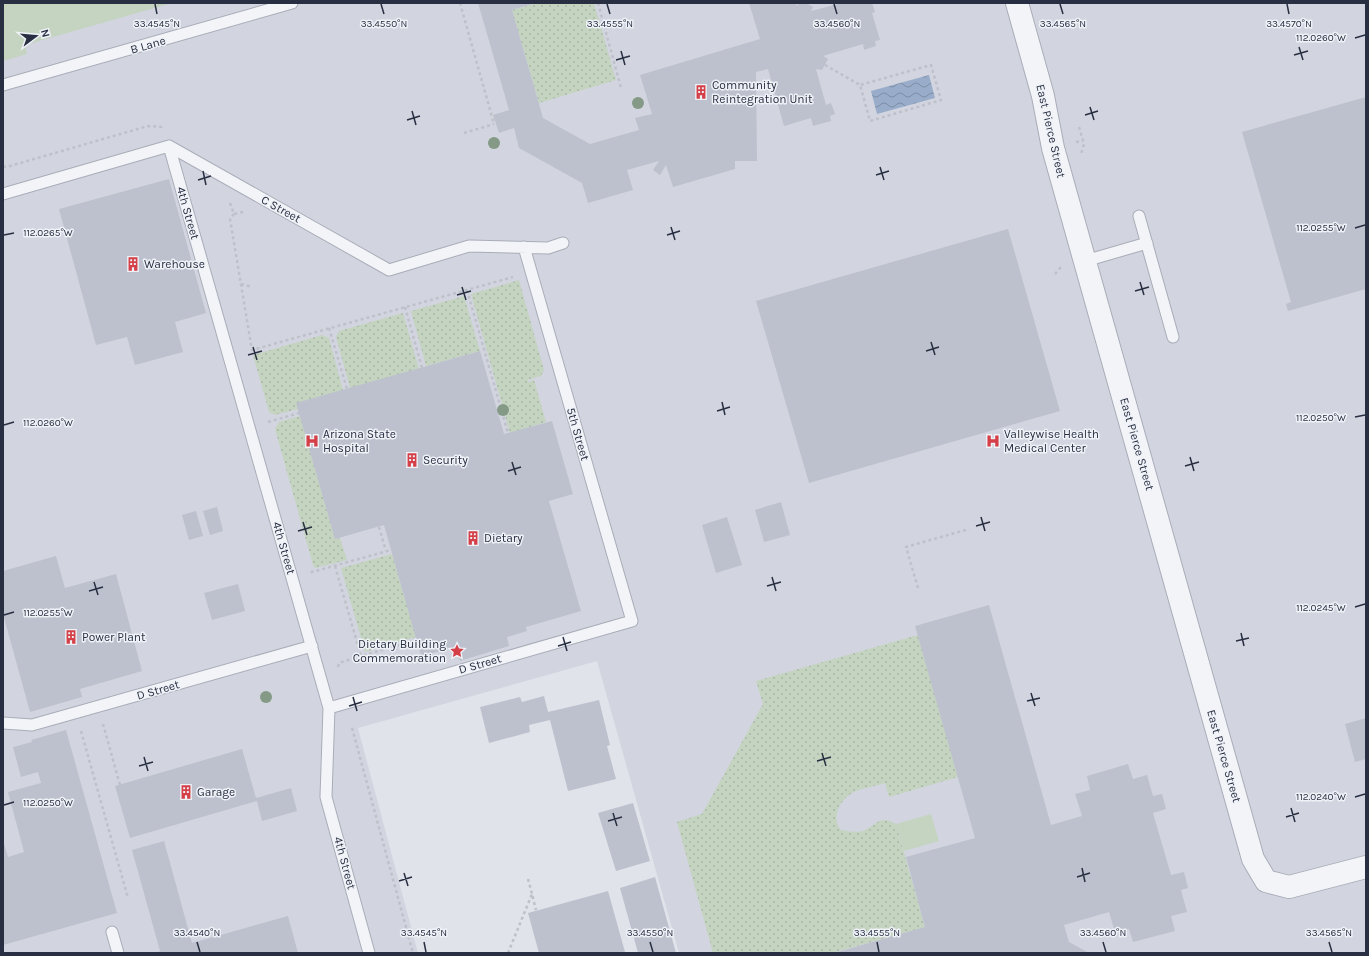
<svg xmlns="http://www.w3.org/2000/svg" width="1369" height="956" font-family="Karla,sans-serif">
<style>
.built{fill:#d2d5df}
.grass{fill:url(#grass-dots)}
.pitch{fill:#c4d4c0}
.water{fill:url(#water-waves)}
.building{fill:#bdc1cd}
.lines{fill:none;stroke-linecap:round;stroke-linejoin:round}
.lane-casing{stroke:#a9adb8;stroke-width:13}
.street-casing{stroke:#a9adb8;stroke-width:24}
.path{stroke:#bec1c9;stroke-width:2.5;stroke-dasharray:3 3;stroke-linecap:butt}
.lane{stroke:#f3f4f8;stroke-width:11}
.street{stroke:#f3f4f8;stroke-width:22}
.tree{fill:#849a86}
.ticks{fill:none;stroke:#282f42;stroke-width:1.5}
.labels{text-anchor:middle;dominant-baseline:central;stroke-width:3;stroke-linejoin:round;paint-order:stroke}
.street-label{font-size:12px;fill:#282f42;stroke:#eff2f7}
.poi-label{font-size:12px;fill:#282f42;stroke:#eff2f7;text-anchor:start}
.ticks-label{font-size:10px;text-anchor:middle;fill:#282f42;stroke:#eff2f7;stroke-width:3;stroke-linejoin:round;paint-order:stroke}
</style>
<defs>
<pattern id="grass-dots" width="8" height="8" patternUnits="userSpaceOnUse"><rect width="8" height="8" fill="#c4d4c0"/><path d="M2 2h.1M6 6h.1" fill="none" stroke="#a8b6a6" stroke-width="1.8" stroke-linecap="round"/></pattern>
<pattern id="water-waves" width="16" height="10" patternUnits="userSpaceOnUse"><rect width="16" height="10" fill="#99adcb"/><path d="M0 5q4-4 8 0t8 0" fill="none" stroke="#7d8da6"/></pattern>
</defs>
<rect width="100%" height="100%" fill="#e0e3ea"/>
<!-- built -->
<path class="built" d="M3 3H1366V953H679L597 661 358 728 418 953H3Z"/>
<!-- grass -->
<path class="grass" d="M537 3H594L616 80 539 103 512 10Z
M519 280 544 370 541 376 527 380 528 382 534 380 546 422 510 433 471 294Z
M464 296 480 351 426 366 411 311Z
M403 313 419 369 350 388 336 337 339 331Z
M322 335 329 338 343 390 298 409 275 415 269 412 253 355Z
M300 416 335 539 340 538 347 560 315 568 313 565 275 429 279 422Z
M392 554 416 637 365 652 341 568Z
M918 635 958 777 889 797 885 783C876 786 858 789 852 793 839 801 831 818 841 830 847 831 857 833 863 831 877 825 879 814 896 824L925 927 832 953H713L677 822 702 814 763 704 756 681Z"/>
<!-- pitch -->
<path class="pitch" d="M3 3H172L25 45 27 54 3 61Z
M931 814 939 841 904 851 896 824Z"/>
<!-- water -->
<path class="water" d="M929 75 935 98 877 114 871 91Z"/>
<!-- building -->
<path class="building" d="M478 3H535L512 10 543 118 590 144 639 130 635 118 652 114 640 75 760 39 749 3H796L797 6 799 3H806L813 7 811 11 842 3H872L875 12 872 13 880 40 875 41 876 46 864 50 863 44 823 56 828 59 822 70 816 69 826 105 831 103 835 114 830 116 831 121 813 126 811 118 784 126 768 69 756 72 757 161H735V169L673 187 666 165 660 175 653 170 659 161 627 170 633 190 588 203 582 183 519 148 514 128 499 133 493 115 509 110Z
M1366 97V289L1288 311 1286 304 1291 302 1242 132Z
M169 179 206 313 175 322 183 352 135 365 127 337 96 345 59 209Z
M1008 229 1060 411 809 483 756 301Z
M480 351 504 434 552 421 573 494 549 501 581 611 526 627 527 631 507 637 509 646 460 661 456 647 421 656 384 525 335 539 296 403Z
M781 502 790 535 764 542 755 510Z
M217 507 223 531 210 535 203 511Z
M196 511 203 536 189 540 182 515Z
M727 517 742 565 716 573 702 525Z
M56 556 65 588 116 574 142 671 80 689 82 697 30 712 3 614V571Z
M238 584 245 611 212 620 204 593Z
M989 605 1051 825 1082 816 1075 794 1090 790 1087 776 1128 764 1133 779 1147 775 1153 796 1162 794 1166 809 1153 813 1171 875 1184 872 1188 888 1181 890 1187 912 1171 916 1175 931 1133 942 1129 929 1115 932 1109 912 1064 925 1069 942 1089 953H834L925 927 906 857 975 838 915 626Z
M544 696 548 712 599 700 610 745 607 746 616 779 568 791 550 720 529 725 530 732 489 743 480 707 520 697 522 702Z
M1366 718V759L1355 762 1345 724Z
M66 730 117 913 3 945V840L8 857 24 852 8 792 41 783 38 772 21 777 13 747 32 742 31 740Z
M242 749 256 798 291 788 297 811 262 821 257 801 130 838 115 786Z
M633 803 650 861 616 871 598 813Z
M164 841 192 943 288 916 298 953H156L160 951 132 850Z
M655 877 676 953H638L620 888Z
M608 891 625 952 620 953H539L528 913Z"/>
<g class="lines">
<defs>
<path id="lane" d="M3 85 292 3
M169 146 329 708 326 797 369 953
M3 194 169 146 389 270 469 246 548 248 563 243
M1139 216 1173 337
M1085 261 1147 243
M329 708 632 621 524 247
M3 723 32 725 312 646
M112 932 118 953"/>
<path id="street" d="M1017 3 1043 96 1053 148 1253 859 1266 881 1289 887 1366 867"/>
</defs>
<!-- lane casing -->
<use href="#lane" class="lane-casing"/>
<!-- street casing -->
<use href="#street" class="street-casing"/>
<!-- path -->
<path class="path" d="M460 3 494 124
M598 3 621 88
M825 65 860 85 870 121 941 100 931 65 860 85
M1079 127 1084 144 1081 154
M464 133 494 124
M1076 142 1083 141
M3 167 10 166 148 126 163 127
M230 203 234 214 243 212
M234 214 230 219 252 350 513 277
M1055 274 1061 267
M241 284 252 287
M467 290 508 433
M405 307 422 368
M329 328 347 389
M268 422 299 413
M379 527 386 551
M335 566 361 656 417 640
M311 571 312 572 391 550
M918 588 906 547 969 529
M338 667 339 663 361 656
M103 724 120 785
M352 728 413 953
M81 731 128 898
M528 879 532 894
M508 953 532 894 536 910"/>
<!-- lane -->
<use href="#lane" class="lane"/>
<!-- street -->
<use href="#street" class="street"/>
</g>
<!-- trees -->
<g class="tree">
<circle cx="638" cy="103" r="6"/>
<circle cx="494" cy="143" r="6"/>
<circle cx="503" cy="410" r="6"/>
<circle cx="266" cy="697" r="6"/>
</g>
<!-- ticks -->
<path class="ticks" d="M155 4 157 14M381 4 384 14M607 4 610 14M834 4 837 14M1060 4 1063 14M1287 4 1289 14M1355 38 1365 35M1299 47 1303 60M621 51 625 65M1294 55 1308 51M616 60 630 56M1090 107 1094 120M412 111 416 125M1085 115 1098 111M407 120 420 116M880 167 884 180M203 171 206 185M876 175 889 171M198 180 211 176M671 227 675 240M1355 228 1365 225M4 235 14 233M667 235 680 231M1140 282 1144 295M462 287 466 300M1135 291 1149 287M457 295 471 291M931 342 935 355M253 347 257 360M926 351 939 347M248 355 262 351M722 402 725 415M717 411 730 407M1355 417 1365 415M4 425 14 422M1190 457 1194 471M512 462 516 475M1185 466 1199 462M508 471 521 467M981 517 985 531M303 522 307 535M976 526 990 522M298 531 312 527M772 577 776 591M94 582 98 595M767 586 781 582M89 591 103 587M1355 607 1365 604M4 615 14 612M1241 633 1244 646M563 637 567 651M1236 641 1249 638M558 646 571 642M1031 693 1035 706M353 697 357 711M1027 701 1040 698M349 706 362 702M822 753 826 766M144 757 148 771M817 761 831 757M139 766 153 762M1355 797 1365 794M4 805 14 802M1291 808 1295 822M613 813 617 826M1286 817 1299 813M608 821 622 817M1082 868 1085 882M404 873 408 886M1077 877 1090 873M399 881 412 877M197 942 200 952M424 942 426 952M650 942 653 952M877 942 879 952M1103 942 1106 952M1329 942 1332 952"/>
<!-- icons -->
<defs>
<symbol id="building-bare" viewBox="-9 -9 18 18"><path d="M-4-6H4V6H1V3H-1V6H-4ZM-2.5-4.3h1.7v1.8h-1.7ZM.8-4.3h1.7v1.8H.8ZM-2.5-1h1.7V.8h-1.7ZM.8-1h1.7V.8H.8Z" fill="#d53f47" stroke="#eff2f7" stroke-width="2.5" paint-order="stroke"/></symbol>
<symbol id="hospital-bare" viewBox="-9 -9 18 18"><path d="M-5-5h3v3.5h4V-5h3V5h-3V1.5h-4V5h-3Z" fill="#d53f47" stroke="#eff2f7" stroke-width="2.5" paint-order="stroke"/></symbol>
<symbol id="sight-bare" viewBox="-9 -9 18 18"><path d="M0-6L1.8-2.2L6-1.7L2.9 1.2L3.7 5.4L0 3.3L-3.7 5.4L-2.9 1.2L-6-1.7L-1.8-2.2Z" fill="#d53f47" stroke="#eff2f7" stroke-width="2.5" paint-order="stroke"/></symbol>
</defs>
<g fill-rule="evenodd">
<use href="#building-bare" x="691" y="82" width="20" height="20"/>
<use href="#building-bare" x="123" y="254" width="20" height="20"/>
<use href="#hospital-bare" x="302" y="431" width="20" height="20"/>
<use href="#hospital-bare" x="983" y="431" width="20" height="20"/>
<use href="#building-bare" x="402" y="450" width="20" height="20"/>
<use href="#building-bare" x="463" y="528" width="20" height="20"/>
<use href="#building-bare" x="61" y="627" width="20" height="20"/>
<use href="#sight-bare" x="447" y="641" width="20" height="20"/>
<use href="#building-bare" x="176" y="782" width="20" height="20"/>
</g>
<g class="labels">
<!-- street labels -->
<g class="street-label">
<text transform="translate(148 45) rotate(-16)">B Lane</text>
<text transform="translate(1051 131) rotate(77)">East Pierce Street</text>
<text transform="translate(281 209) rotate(29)">C Street</text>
<text transform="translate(188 213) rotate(74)">4th Street</text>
<text transform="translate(578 434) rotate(74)">5th Street</text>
<text transform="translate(1137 444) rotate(74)">East Pierce Street</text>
<text transform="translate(284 548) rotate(74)">4th Street</text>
<text transform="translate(480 664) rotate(-16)">D Street</text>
<text transform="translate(158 690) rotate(-16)">D Street</text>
<text transform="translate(1224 756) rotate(74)">East Pierce Street</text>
<text transform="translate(345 863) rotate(75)">4th Street</text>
</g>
<!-- poi labels -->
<g class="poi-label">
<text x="712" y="85">Community<tspan x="712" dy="14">Reintegration Unit</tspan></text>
<text x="144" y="264">Warehouse</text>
<text x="323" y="434">Arizona State<tspan x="323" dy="14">Hospital</tspan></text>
<text x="1004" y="434">Valleywise Health<tspan x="1004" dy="14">Medical Center</tspan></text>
<text x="423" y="460">Security</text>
<text x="484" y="538">Dietary</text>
<text x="82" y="637">Power Plant</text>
<text x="446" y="644" text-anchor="end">Dietary Building<tspan x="446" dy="14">Commemoration</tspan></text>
<text x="197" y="792">Garage</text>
</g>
</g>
<g class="ticks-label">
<text x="157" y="27">33.4545°N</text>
<text x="384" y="27">33.4550°N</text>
<text x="610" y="27">33.4555°N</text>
<text x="837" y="27">33.4560°N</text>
<text x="1063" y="27">33.4565°N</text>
<text x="1289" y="27">33.4570°N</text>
<text x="1321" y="41">112.0260°W</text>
<text x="1321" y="231">112.0255°W</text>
<text x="48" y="236">112.0265°W</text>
<text x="1321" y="421">112.0250°W</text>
<text x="48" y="426">112.0260°W</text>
<text x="1321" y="611">112.0245°W</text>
<text x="48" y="616">112.0255°W</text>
<text x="1321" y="800">112.0240°W</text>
<text x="48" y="806">112.0250°W</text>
<text x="197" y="936">33.4540°N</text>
<text x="424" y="936">33.4545°N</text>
<text x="650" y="936">33.4550°N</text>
<text x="877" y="936">33.4555°N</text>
<text x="1103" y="936">33.4560°N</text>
<text x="1329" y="936">33.4565°N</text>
</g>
<!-- border -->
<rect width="1369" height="956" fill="none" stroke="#282f42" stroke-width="8"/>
<!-- north arrow -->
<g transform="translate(36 36) rotate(74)" stroke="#eff2f7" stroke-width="3" paint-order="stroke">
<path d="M0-3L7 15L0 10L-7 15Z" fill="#282f42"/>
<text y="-6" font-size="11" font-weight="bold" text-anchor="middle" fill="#282f42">N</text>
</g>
</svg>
